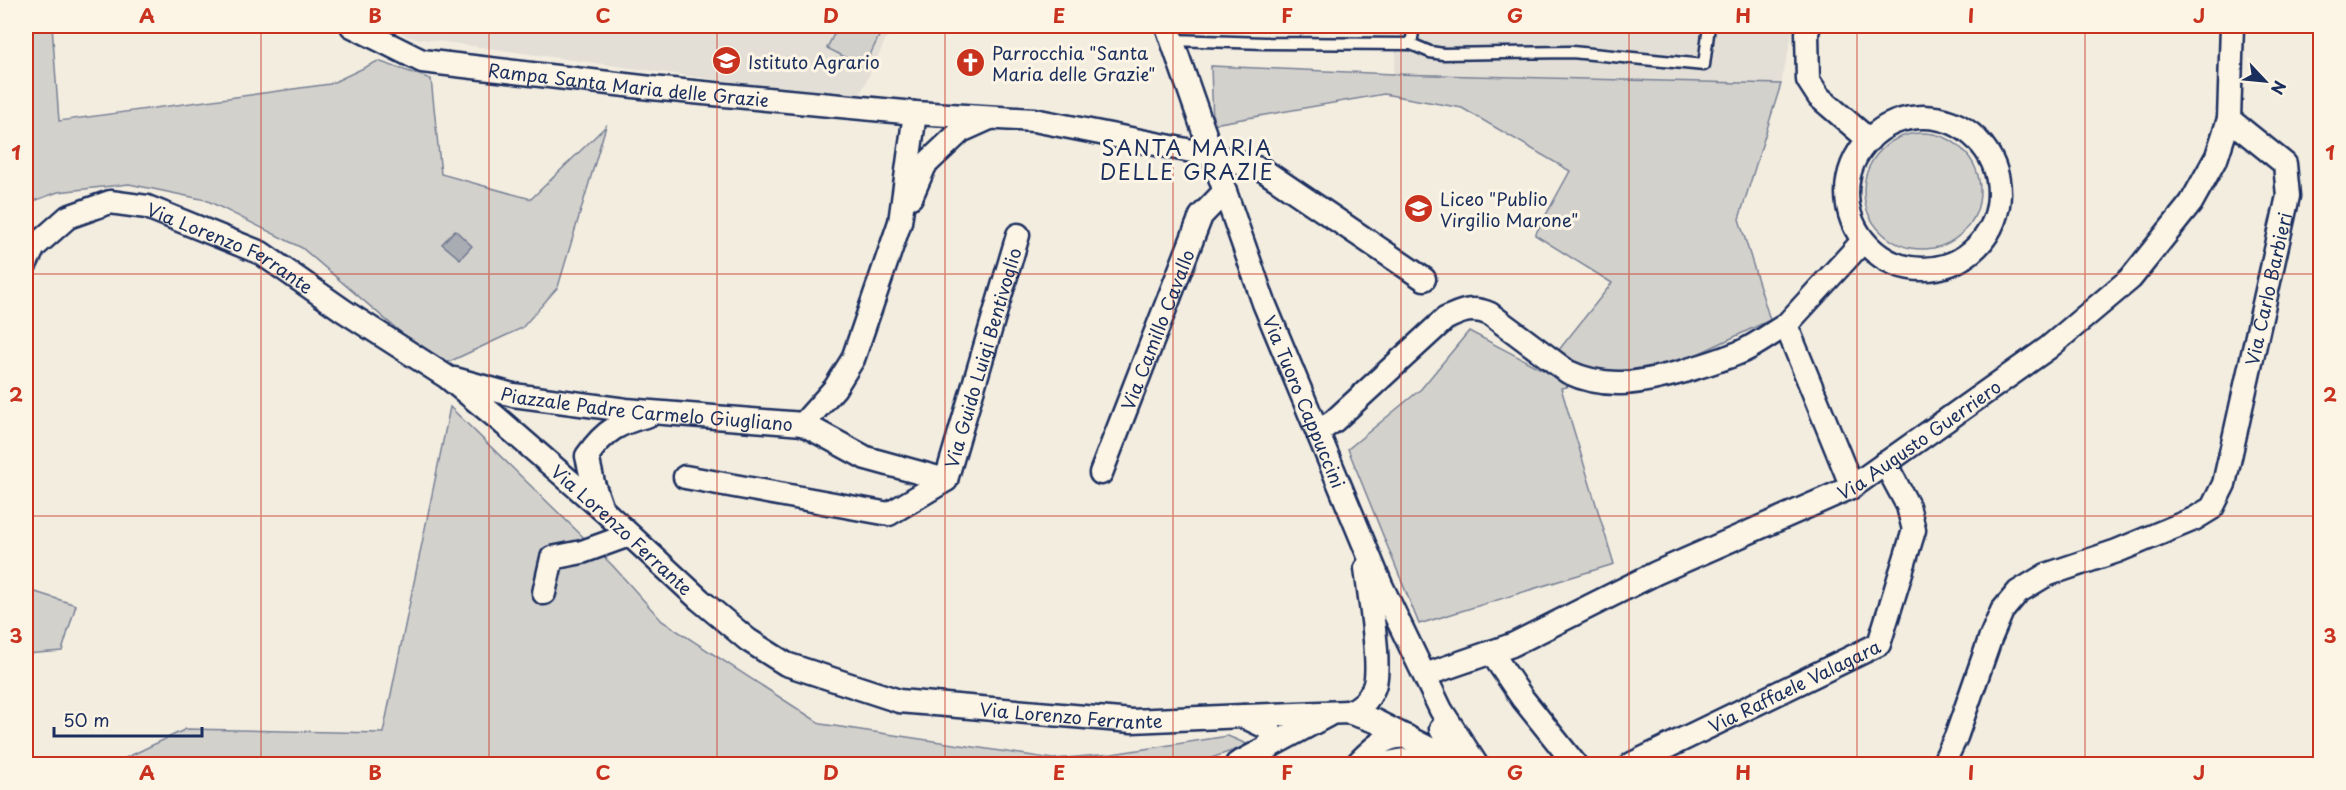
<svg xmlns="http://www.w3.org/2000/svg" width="2346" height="790" font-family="'Playpen Sans',sans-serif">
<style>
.built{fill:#e3dfd6}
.green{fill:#d3d1cc;stroke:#778095;stroke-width:1.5}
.water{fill:#a9acb3;stroke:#707a91;stroke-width:1.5}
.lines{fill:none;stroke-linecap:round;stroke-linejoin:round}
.lane-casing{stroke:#1b2f5e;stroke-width:15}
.street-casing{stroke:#1b2f5e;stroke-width:27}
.lane{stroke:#fcf5e5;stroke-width:10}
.street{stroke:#fcf5e5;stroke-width:22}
.grid{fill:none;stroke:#c8321e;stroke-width:1.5;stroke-opacity:0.55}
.labels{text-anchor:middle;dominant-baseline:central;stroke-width:6;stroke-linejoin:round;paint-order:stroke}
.poi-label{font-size:18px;fill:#1b2f5e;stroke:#fcf5e5;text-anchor:start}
.street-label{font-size:18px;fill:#1b2f5e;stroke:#fcf5e5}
.quarter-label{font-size:21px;letter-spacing:1.5px;fill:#1b2f5e;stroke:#fcf5e5}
.neatline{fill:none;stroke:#c8321e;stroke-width:2}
.grid-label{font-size:20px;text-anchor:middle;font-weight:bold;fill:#c8321e}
</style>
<rect width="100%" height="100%" fill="#f3ede0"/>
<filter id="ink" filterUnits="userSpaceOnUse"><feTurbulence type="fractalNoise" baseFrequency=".0167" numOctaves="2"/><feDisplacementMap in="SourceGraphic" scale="12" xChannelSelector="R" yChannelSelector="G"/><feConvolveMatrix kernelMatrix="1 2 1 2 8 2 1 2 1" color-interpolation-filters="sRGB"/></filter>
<g filter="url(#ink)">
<!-- built -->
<path class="built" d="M393 26H892L859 97 747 84 408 37Z
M1401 26H1794L1781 84 1393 74Z"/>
<!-- green -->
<path class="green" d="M26 26H52L59 121 330 84 378 61 431 79 441 174 531 199 606 126 558 287 522 328 440 366 302 248 206 200 129 184 58 192 26 204Z
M838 26H884L864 67 827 48Z
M1211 66 1393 74 1781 84 1739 219 1770 320 1685 360 1561 388 1614 564 1419 624 1348 449 1421 389 1469 331 1543 370 1612 283 1535 235 1570 171 1462 108 1384 94 1213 124Z
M1864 191a58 58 0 1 1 116 0a58 58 0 1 1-116 0Z
M450 407 613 566 662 621 821 724 1053 759 1112 754 1228 736 1249 745 1194 764H113L186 729 383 733Z
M26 589 76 605 62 651 26 654Z"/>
<!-- water -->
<path class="water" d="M455 230 472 246 460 259 442 244Z"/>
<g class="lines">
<defs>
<path id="lane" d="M1172 40 1265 43 1411 44 1430 52 1443 54 1572 52 1704 65 1709 26
M1411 44 1414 26"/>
<g id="street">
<path id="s1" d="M352 26 422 61 651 88 915 113 1034 120 1212 155 1263 170 1424 279"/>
<path id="s2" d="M1167 26 1264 303 1381 585 1441 710 1476 764"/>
<path d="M1809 26 1807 33 1808 80 1819 97 1869 140"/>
<circle cx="1923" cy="193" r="76"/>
<path d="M911 197 925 165 961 131 990 118"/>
<path id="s3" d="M26 263 34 247 68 217 110 202 147 207 261 253 344 311 447 377 496 417 603 510 700 600 748 640 786 664 899 701 1132 721 1243 716 1266 727 1270 731 1271 735 1269 748"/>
<path id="s4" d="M455 379 513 395 626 410 803 424 835 388 853 359 900 222 915 113"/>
<path id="s5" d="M803 424 866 458 946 480 1018 235"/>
<path d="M1318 432 1334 421 1445 319C1461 311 1473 306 1490 314L1568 372C1608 391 1645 382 1685 371 1704 365 1725 359 1743 351 1758 344 1772 333 1786 325"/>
<path id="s6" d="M1101 473 1201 216 1225 191"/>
<path d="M685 477 889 514 946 480"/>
<path d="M1852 487 1786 325 1863 241"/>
<path d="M602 509 593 483 587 456C605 430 619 423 649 415"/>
<path d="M544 593 552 558 582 552 629 535"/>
<path d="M1491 652 1523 699 1575 764"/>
<path id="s7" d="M1425 675 1512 645 1656 573 1852 487 2048 348 2131 278 2191 203 2217 156 2229 119 2232 26"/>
<path d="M1348 712C1361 708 1369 700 1374 687 1382 666 1369 594 1366 568"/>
<path d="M1245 716 1348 712 1375 721 1444 756H1450L1453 751 1441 729"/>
<path d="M1237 764 1328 715"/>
<path d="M1357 764C1371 750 1385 734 1407 737"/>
<path d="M1383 764 1404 760 1421 764"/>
<path id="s8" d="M1632 764 1879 644 1914 530 1908 506 1885 463"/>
<path id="s9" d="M1943 764 1956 737 1990 639 2002 611 2018 592 2046 575 2117 551 2194 519 2212 508 2224 484 2288 196 2285 164 2229 119"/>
</g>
</defs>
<!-- lane casing -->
<use href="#lane" class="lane-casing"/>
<!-- street casing -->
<use href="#street" class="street-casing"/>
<!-- lane -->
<use href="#lane" class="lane"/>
<!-- street -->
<use href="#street" class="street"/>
</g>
</g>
<!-- grid -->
<path class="grid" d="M261 26V764M489 26V764M717 26V764M945 26V764M1173 26V764M1401 26V764M1629 26V764M1857 26V764M2085 26V764M26 274H2320M26 516H2320"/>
<!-- icons -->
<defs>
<symbol id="school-disc" viewBox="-11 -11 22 22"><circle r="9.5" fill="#c8321e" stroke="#fcf5e5"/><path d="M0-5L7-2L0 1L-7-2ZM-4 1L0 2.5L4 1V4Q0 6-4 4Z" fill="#fff"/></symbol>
<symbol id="church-disc" viewBox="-11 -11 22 22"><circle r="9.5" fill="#c8321e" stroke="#fcf5e5"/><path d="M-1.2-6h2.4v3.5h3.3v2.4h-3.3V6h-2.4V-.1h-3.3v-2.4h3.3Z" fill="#fff"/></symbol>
</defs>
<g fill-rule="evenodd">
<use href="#school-disc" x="710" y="44" width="33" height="33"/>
<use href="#church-disc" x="954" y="46" width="33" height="33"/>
<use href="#school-disc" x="1402" y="192" width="33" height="33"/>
</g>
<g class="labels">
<!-- poi labels -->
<g class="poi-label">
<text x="992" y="52">Parrocchia "Santa<tspan x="992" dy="21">Maria delle Grazie"</tspan></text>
<text x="748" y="61">Istituto Agrario</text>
<text x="1440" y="198">Liceo "Publio<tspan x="1440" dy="21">Virgilio Marone"</tspan></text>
</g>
<!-- street labels -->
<g class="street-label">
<text stroke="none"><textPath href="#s1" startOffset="286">Rampa Santa Maria delle Grazie</textPath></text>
<text stroke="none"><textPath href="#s3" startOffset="238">Via Lorenzo Ferrante</textPath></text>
<text stroke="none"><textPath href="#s9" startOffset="628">Via Carlo Barbieri</textPath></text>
<text stroke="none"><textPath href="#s6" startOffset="154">Via Camillo Cavallo</textPath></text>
<text stroke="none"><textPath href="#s5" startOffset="282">Via Guido Luigi Bentivoglio</textPath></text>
<text stroke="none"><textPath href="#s2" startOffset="400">Via Tuoro Cappuccini</textPath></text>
<text stroke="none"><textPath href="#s4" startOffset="195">Piazzale Padre Carmelo Giugliano</textPath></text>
<text stroke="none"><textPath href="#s7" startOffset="549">Via Augusto Guerriero</textPath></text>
<text stroke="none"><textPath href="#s3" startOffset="724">Via Lorenzo Ferrante</textPath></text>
<text stroke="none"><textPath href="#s8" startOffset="180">Via Raffaele Valagara</textPath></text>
<text stroke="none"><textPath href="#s3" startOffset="1228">Via Lorenzo Ferrante</textPath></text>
</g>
<!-- quarter labels -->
<g class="quarter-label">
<text x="1187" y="147">SANTA MARIA<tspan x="1187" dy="24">DELLE GRAZIE</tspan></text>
</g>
</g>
<!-- margin -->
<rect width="2346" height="790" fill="none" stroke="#fcf5e5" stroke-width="66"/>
<!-- north arrow -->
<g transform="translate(2265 81) rotate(116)" stroke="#fcf5e5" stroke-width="4.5" paint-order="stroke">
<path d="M0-4.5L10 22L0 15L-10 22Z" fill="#1b2f5e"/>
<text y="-9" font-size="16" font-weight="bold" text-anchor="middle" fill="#1b2f5e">N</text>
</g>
<!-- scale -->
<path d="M54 727v9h148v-9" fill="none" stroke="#1b2f5e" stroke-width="3"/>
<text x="63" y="727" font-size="18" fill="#1b2f5e" stroke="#fcf5e5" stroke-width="4.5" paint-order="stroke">50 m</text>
<rect x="33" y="33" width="2280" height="724" class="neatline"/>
<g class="grid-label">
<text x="147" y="23">A</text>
<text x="375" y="23">B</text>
<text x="603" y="23">C</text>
<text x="831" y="23">D</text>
<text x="1059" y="23">E</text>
<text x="1287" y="23">F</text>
<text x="1515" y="23">G</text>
<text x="1743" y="23">H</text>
<text x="1971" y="23">I</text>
<text x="2199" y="23">J</text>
<text x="16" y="160">1</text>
<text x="2330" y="160">1</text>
<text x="16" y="402">2</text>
<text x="2330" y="402">2</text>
<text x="16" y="643">3</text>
<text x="2330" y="643">3</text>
<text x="147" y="780">A</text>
<text x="375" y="780">B</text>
<text x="603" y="780">C</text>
<text x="831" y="780">D</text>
<text x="1059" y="780">E</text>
<text x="1287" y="780">F</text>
<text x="1515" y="780">G</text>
<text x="1743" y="780">H</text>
<text x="1971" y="780">I</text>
<text x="2199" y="780">J</text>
</g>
</svg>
